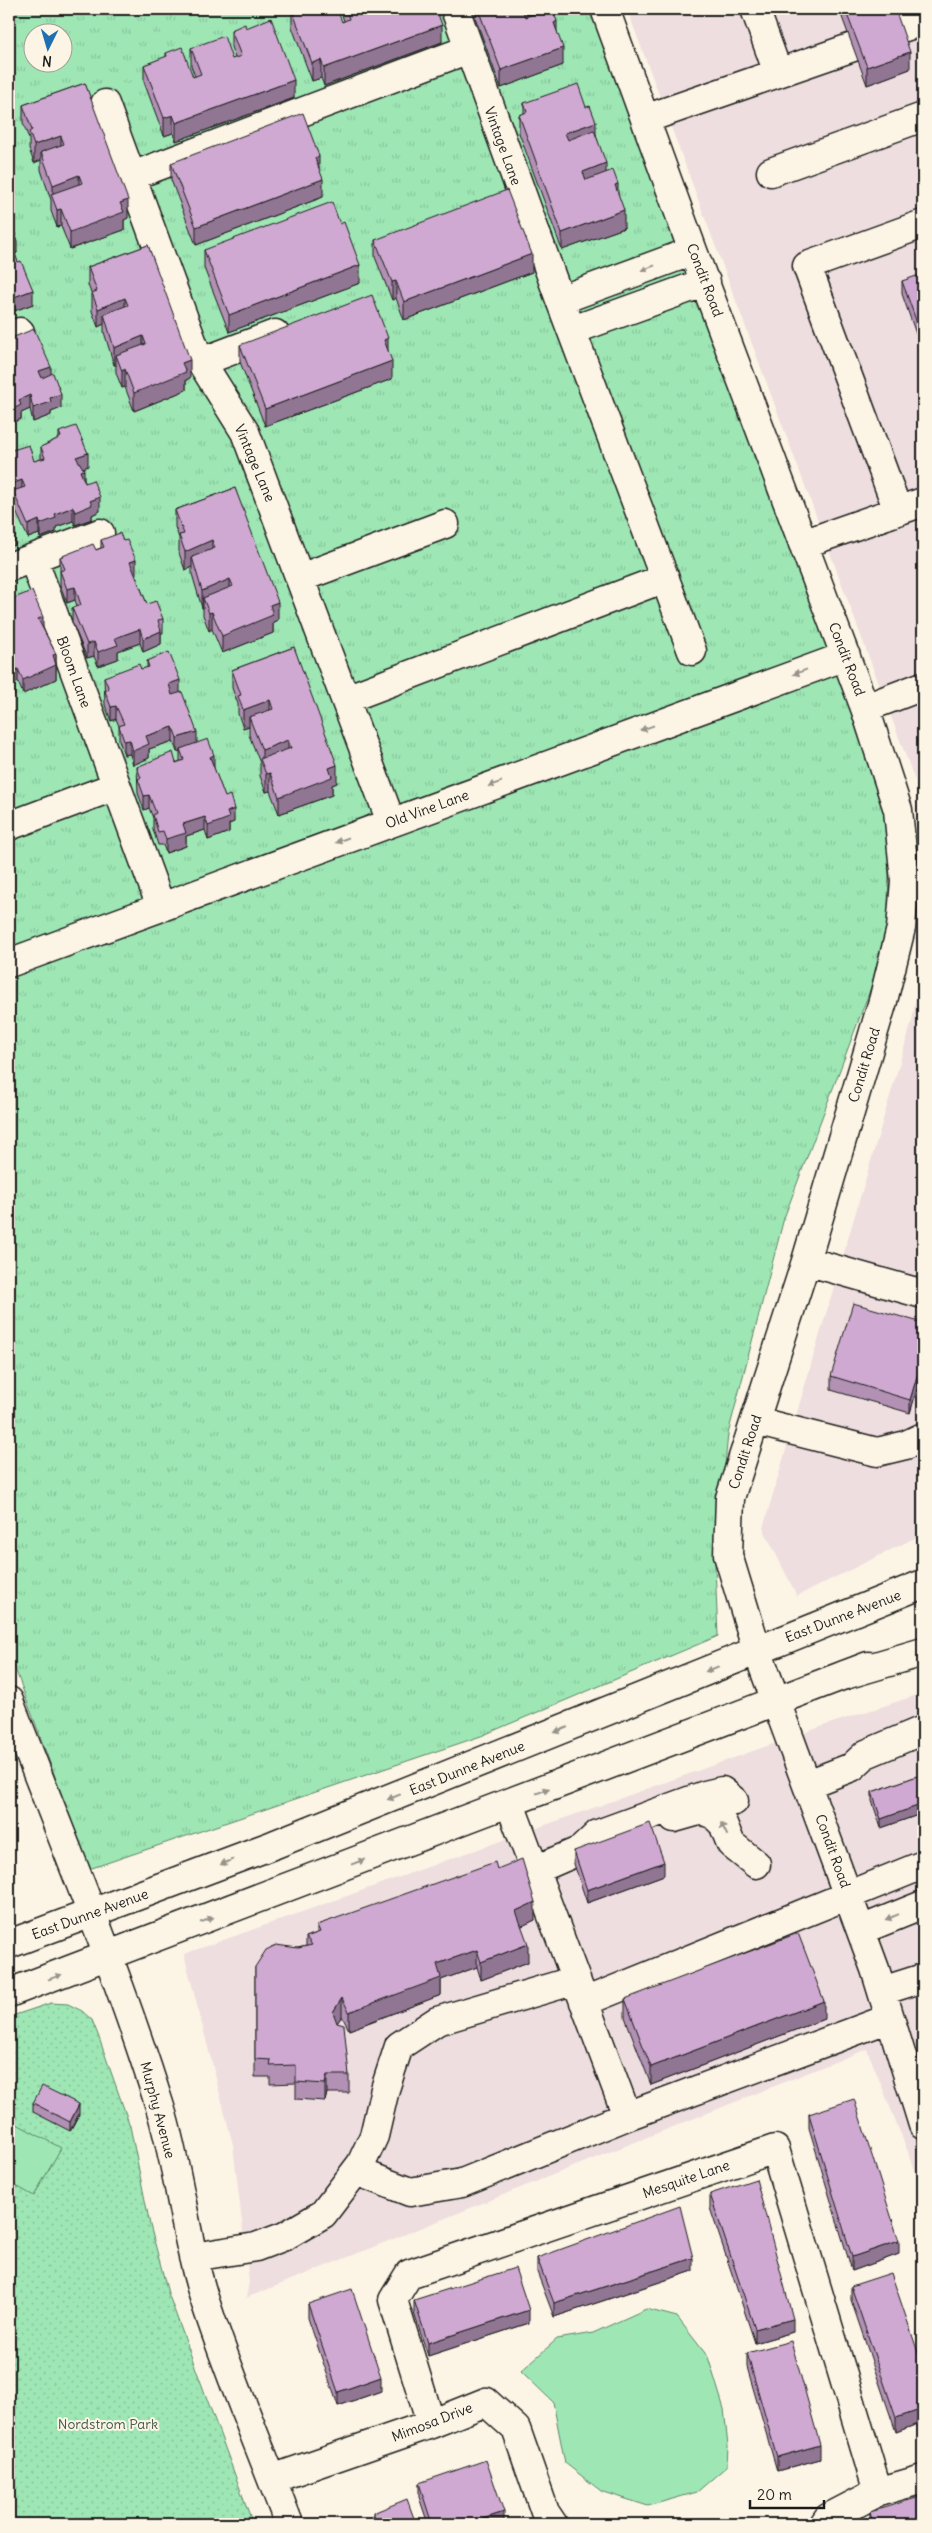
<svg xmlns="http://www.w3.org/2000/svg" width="932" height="2533" font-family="Delius,sans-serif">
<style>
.built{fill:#eededf}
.grass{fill:url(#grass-tufts);stroke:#5d8268;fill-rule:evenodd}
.park{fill:url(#park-dots);stroke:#5d8268}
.pitch{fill:#9ee7b5;stroke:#5d8268}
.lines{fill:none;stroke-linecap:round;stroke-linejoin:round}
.minor-casing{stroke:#1c1c1c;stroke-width:31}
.major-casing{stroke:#1c1c1c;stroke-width:31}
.highway-casing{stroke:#1c1c1c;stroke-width:31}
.minor{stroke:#fcf5e5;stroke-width:28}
.major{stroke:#fcf5e5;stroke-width:28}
.highway{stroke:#fcf5e5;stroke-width:28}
.wall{fill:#b291b5;stroke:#1c1c1c}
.shaded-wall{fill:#917693;stroke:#1c1c1c}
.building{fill:#cfa9d2;stroke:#1c1c1c}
.oneway{fill:#97938b}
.labels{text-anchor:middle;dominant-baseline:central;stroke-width:4;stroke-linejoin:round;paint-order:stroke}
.street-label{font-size:14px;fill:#1c1c1c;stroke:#fcf5e5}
.park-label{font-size:14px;fill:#43594a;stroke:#fcf5e5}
</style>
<defs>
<pattern id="grass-tufts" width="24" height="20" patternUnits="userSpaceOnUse" patternTransform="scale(1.25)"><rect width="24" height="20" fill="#9ee7b5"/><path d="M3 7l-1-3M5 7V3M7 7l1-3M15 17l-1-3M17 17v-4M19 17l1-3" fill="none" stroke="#88c69b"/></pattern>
<pattern id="park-dots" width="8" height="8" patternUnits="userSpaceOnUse" patternTransform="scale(1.25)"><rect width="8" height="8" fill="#9ee7b5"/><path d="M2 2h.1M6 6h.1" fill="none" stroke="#88c69b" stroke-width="1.8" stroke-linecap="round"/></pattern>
</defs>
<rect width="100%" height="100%" fill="#fcf5e5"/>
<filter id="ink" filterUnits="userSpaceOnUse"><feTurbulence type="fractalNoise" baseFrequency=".02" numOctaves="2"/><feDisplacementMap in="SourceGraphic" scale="10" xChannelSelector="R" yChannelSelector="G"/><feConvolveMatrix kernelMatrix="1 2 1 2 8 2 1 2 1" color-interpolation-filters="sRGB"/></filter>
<g filter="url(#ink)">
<!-- built -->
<path class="built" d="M627 9H923V802Z
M923 952V1534L797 1596 763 1528 912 1021Z
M923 1693V2190L867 2049 246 2298 249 2282 233 2145 184 1954 826 1725Z"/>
<!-- grass -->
<path class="grass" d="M20 9H593L891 795 887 945 784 1218 728 1434 715 1566 718 1636 481 1736 89 1869 9 1652V13ZM32 32H62V62H32Z"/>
<!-- park -->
<path class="park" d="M51 2003 68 2004 82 2011 92 2020 98 2035 130 2126 150 2225 168 2293 253 2524H9V2017Z"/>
<!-- pitch -->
<path class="pitch" d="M17 2124 61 2148 34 2196 9 2182V2139Z
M646 2309 677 2317 708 2357 724 2409 728 2446 727 2466 697 2492 648 2506 601 2491 565 2463 553 2402 521 2371 557 2339 593 2333Z"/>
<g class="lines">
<defs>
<path id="minor" d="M455 9 560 300 692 651
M605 9 693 251 865 708 898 810 905 881 901 928 883 1001 806 1261 730 1498 728 1555 757 1650 875 1969 923 2125
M896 30 923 21
M778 73 853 47
M105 104 198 357 245 432 391 822
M645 119 778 73 755 9
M771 172 923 117
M132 176 469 49
M560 300 693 251
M573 330 706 282
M9 337 20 332
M201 362 275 334
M898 511 807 266 923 224
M803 544 923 502
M33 558 161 907
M9 567 100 533
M300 578 445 524
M346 699 665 578
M865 708 923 686
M9 826 116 786
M9 963 846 656
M806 1261 923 1294
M755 1421 877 1452 906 1445 923 1437
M9 1701C61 1836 117 1969 160 2107 180 2172 185 2242 207 2307 231 2380 262 2452 289 2524
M808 1784 852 1767 866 1754 923 1730
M510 1804 627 2116
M674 1818 702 1810 714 1815 723 1824 731 1844 756 1864
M535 1870 581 1850 598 1834 705 1795 722 1791 734 1801
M861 1930 923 1905
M882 1991 923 1978
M584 2002 923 1865
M356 2171 410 2192 462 2183 627 2116 890 2018
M193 2257 256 2247 285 2236 323 2214 361 2164 374 2136 385 2089 399 2046 437 2021 576 1980
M431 2424 393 2300 409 2274 775 2149 878 2492
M272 2479 431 2424 486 2402 516 2429 545 2512 553 2524
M824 2524 828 2518 878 2492 923 2479"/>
<path id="major" d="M9 1944 273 1845 923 1584
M9 1993 868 1666"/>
<path id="highway" d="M845 1675 923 1652"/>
</defs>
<!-- minor casing -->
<use href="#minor" class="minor-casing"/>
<!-- major casing -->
<use href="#major" class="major-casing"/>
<!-- highway casing -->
<use href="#highway" class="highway-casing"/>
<!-- minor -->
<use href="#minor" class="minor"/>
<!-- major -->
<use href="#major" class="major"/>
<!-- highway -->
<use href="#highway" class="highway"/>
</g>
<!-- wall -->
<path class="wall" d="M340 9H436L442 42 324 86 321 78 312 81 292 27V10L342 22 344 21Z
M472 9H545L563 65 501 88Z
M839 9H895L910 69 867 85Z
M246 28 294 98 176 141 173 133 164 136 144 82V65L166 57V53L193 77 195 76 191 66V48L232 59 235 58 231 47V30Z
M85 83 128 218 124 220V230L70 249 61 226 57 227 51 211V200L41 170V160L34 163 29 149V139L23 123V105Z
M524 103 596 134 606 173 618 194 624 228 562 250 519 133V115L524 114Z
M171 163 319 169 323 197 196 245 171 180Z
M9 222 17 253 15 254 33 304 14 311 10 298 9 299Z
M340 224 360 283 229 332 204 268V250Z
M375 240 532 272 404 320 396 298 392 300 375 257Z
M148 245 190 378 186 380V390L134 411 125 387 122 388 116 373V365H114L104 332V324L98 327 92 311V295L88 285V267Z
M923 278V354L902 294V281Z
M9 339 51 374 61 408 51 412V415L33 422 30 409 21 413V419L9 424Z
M240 345 388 351 392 379 265 426 240 362Z
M59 432 88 466 83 468 84 480 100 511 92 515V519L75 525 73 521 56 527V532L40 538 39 534 28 538 13 505V496L11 497 9 492V451L34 461 41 459V447L59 438Z
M235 488 278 620 273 622V633L222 653 212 629 209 631 203 615V608H202L192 574V567L185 570 179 553V538L175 527V510Z
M101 540 136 574H135L147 604 163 619V633H161V644L143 652 140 643 118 651V659L98 666 94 656 87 658 72 622V608L77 606 75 600 67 603 60 585V557L96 550 101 548Z
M9 600 43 628 56 654V679L23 694 18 682 14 684V696L9 698Z
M294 647 337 783 332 785V795L279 814 270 791 266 792 260 776V763L249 735V726L243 728 238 714V704L232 688V670Z
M147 661 180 693 197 743 214 768 234 822 229 824V832L208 840 205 830 186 836V846L166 853 163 845H158L153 829V818L149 808 144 810 138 793 137 767 176 763 180 761V751L177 752 173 741 149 749V758L133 765 130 754 124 755 119 740V726L116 719 111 721 105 705 104 677 147 668Z
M923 1323V1369L910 1413 831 1390V1376Z
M923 1774V1829L918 1815 881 1828 872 1801V1792Z
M574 1851 664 1875 587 1903 574 1864Z
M497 1869 535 1920 521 1926 528 1962 481 1980 477 1967 441 1980V1995L349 2030 342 2016 337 2023 349 2075V2093H327L325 2101 296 2099V2083L270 2084V2077H255V1967L298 1948 306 1946V1937L317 1933V1925Z
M625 1999 824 2019 651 2085 625 2017Z
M33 2103 79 2114 70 2131 33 2112Z
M809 2114 899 2254 852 2271 809 2128Z
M710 2194 793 2332 755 2343 710 2208Z
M537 2258 693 2271 554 2317 537 2272Z
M851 2286 923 2367V2422L896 2432 851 2300Z
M414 2300 529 2323 428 2356 414 2313Z
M308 2304 381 2391 338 2406 308 2318Z
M747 2353 820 2459 777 2471 747 2367Z
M419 2483 504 2524H428L419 2497Z
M870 2512 923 2524H870Z
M373 2513 416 2524H374Z"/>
<!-- shaded-wall -->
<path class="shaded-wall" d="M522 9H545V18L522 27Z
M557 21V39L554 23Z
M442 25V42L324 86V68Z
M563 48V65L501 88V70Z
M910 52V69L867 85V67Z
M321 60V78L312 81V63Z
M294 80V98L176 141V123Z
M173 115V133L164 136V118Z
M596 122V139L565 150V133Z
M61 136V153L41 152V160L34 163V145Z
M319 156V174L315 158Z
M606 163V181L583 189V172Z
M79 175V193L53 197V185Z
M323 179V197L196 245V227Z
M618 184V202L615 185Z
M128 200V218L124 220V230L70 249V232L120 203Z
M61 209V226L57 227V210Z
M624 210V228L562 250V233Z
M17 239V253L9 255V241Z
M532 254V272L404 320V302Z
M360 265V283L229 332V315Z
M396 281V298L392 300V282Z
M9 285H10V298L9 299Z
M33 290V304L14 311V297Z
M125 298V315L104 314V324L98 327V309Z
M143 336V354L116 355V365H114V348Z
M388 338V356L384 340Z
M190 360V378L186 380V390L134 411V393L182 363Z
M392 361V379L265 426V409Z
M51 367V380L39 385V371Z
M125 369V387L122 388V371Z
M61 394V408L51 412V415L33 422V408L50 398Z
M30 395V409L21 413V419L9 424V411L19 400Z
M88 453V466L76 471V457Z
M84 470V483L80 471Z
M22 480V493L13 491V496L11 497V484Z
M100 497V511L92 515V519L75 525V512L90 501Z
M73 507V521L56 527V532L40 538V524L55 514Z
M39 520V534L28 538V525Z
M15 532V545L9 548V534Z
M212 540V558L192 557V567L185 570V552Z
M136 560V574L130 576V562Z
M230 579V596L203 598V608H202V591Z
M75 587V600L67 603V589Z
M278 602V620L273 622V633L222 653V636L270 605Z
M212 612V629L209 631V613Z
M43 617V631L38 619Z
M140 629V643L118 651V659L98 666V652L115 638Z
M161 631V644L143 652V639Z
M94 642V656L87 658V644Z
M56 654V679L23 694V680L53 655Z
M18 669V682L14 684V696L9 698V685L10 672Z
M180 680V694L169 698V684Z
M270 700V718L249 717V726L243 728V710Z
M116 706V719L111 721V707Z
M173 727V741L149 749V758L133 765V751L146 736Z
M197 732V745L180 749V751L177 752V738Z
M130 740V754L124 755V741Z
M288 740V758L262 763V750Z
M214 755V769L210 757Z
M337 765V783L332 785V795L279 814V797L329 768Z
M270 773V791L266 792V774Z
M149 795V808L144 810V796Z
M234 809V822L229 824V832L208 840V826L227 812Z
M205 817V830L186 836V846L166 853V839L183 824Z
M923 1356V1369L910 1413V1400Z
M923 1804V1814L918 1811V1815L881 1828V1819Z
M664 1862V1875L587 1903V1890Z
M535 1902V1920L516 1929V1911Z
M528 1944V1962L481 1980V1962Z
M477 1950V1967L441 1980V1995L349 2030V2012L437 1964Z
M342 1998V2016L333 2029V2012Z
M824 2001V2019L651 2085V2067Z
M327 2075V2093L325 2101V2084Z
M79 2104V2114L70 2131V2122Z
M899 2241V2254L852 2271V2257Z
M693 2258V2271L554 2317V2303Z
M529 2310V2323L428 2356V2343Z
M793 2319V2332L755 2343V2329Z
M381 2377V2391L338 2406V2392Z
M923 2409V2422L896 2432V2418Z
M820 2445V2459L777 2471V2457Z
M504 2512V2524H467Z"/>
<!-- building -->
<path class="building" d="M295 9H337L342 22 349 19 346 9H436L442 25 324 68 321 60 312 63 292 10Z
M478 9H524H522L525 17 549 9H552L557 21 554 23 563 48 501 70Z
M845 9H895L910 52 867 67Z
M271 18 294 80 176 123 173 115 164 118 144 65 167 56 166 53 182 47 193 77 201 74 191 48 224 36 232 59 241 56 231 30 245 24 246 28Z
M85 83 128 200 120 203 124 212 70 232 61 209 57 210 51 194 82 183 79 175 53 185 41 152 64 144 61 136 34 145 29 132 32 130 23 105Z
M578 84 586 107 590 106 596 122 565 133 568 140 594 130 606 163 583 172 586 180 613 170 618 184 615 185 624 210 562 233 519 115 527 112 524 103Z
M303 113 319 156 315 158 323 179 196 227 171 163Z
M507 190 532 254 404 302 396 281 392 282 375 240Z
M332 202 340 224 344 222 360 265 229 315 204 250Z
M9 222V223L11 222 17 239 9 241Z
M148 245 190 360 182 363 186 372 134 393 125 369 122 371 116 355 146 344 143 336 114 348 104 314 128 305 125 298 98 309 92 293 97 291 88 267Z
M9 252H14L18 262 21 261 33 290 14 297 10 285H9Z
M922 274 923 278V340L902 281Z
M372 295 388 338 384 340 392 361 265 409 240 345Z
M34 329 51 367 39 371 42 378 53 373 61 394 50 398 51 402 33 408 30 395 19 400 21 405 9 411V339Z
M76 426 88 453 76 457 84 470 80 471 85 483 93 480 100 497 90 501 92 505 75 512 73 507 55 514 56 518 40 524 39 520 28 525 13 491 25 487 22 480 11 484 9 478V460L11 459 9 454V451L29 445 34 461 45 458 41 447 61 437 59 432Z
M235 488 278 602 270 605 273 615 222 636 212 612 209 613 203 598 233 586 230 579 202 591 192 557 215 548 212 540 185 552 179 535 184 534 175 510Z
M9 515 15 532 9 534Z
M120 533 123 541 127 540 136 560 130 562 147 604 156 601 163 619 158 620 161 631 143 639 140 629 115 638 118 645 98 652 94 642 87 644 72 608 81 605 75 587 67 589 60 571 65 569 60 557 93 544 96 550 104 547 101 540Z
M32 591 43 617 38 619 56 654 53 655 56 665 23 680 18 669 10 672 14 682 9 685V610L12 609 9 600Z
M294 647 337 765 329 768 332 777 279 797 270 773 266 774 260 759 291 748 288 740 262 750 249 717 273 709 270 700 243 710 238 696 241 695 232 670Z
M169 652 180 680 169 684 172 695 182 692 197 732 177 738 173 727 146 736 149 744 133 751 130 740 124 741 119 726 124 724 116 706 111 707 105 691 109 689 104 677 139 664 141 669 149 667 147 661Z
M208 739 214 755 210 757 225 797 230 795 234 809 227 812 229 818 208 826 205 817 183 824 186 833 166 839 163 831 158 832 153 815 156 813 149 795 144 796 138 779 141 778 137 767 173 752 176 763 184 760 180 749Z
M853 1303 923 1323V1356L910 1400 831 1376Z
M923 1774V1804L881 1819 872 1792Z
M923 1809V1824L918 1811Z
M650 1823 664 1862 587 1890 574 1851Z
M522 1859 535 1902 516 1911 528 1944 481 1962 477 1950 437 1964 441 1978 349 2012 342 1998 333 2012 337 2023 344 2025 349 2075H327L325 2084 296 2082V2065L270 2066 271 2060 255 2059V1967L266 1950 276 1945 298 1948 312 1945 306 1937 320 1932 317 1925 495 1862 497 1869Z
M798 1933 824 2001 651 2067 625 1999Z
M42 2086 79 2104 70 2122 33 2103Z
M854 2099 899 2241 852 2257 809 2114Z
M756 2179 793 2319 755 2329 710 2194Z
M680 2206 693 2258 554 2303 537 2258Z
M515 2268 529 2310 428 2343 414 2300Z
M891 2273 923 2367V2409L896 2418 851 2286Z
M352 2289 381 2377 338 2392 308 2304Z
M791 2341 820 2445 777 2457 747 2353Z
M486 2460 504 2512 467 2524H432L419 2483Z
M923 2496V2524H873L870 2512Z
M407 2499 416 2524H377L373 2513Z"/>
<!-- one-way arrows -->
<defs><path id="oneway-solid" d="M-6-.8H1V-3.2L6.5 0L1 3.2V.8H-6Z" transform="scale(1.25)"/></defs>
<g class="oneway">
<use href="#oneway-solid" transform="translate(648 268) rotate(160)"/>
<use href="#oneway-solid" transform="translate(800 672) rotate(160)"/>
<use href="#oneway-solid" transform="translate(647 728) rotate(160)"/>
<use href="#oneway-solid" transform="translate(495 784) rotate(160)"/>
<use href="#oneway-solid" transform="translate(342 840) rotate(159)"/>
<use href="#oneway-solid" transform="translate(712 1669) rotate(158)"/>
<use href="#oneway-solid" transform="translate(561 1730) rotate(158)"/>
<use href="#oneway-solid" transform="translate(543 1791) rotate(-21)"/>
<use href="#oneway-solid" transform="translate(394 1797) rotate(158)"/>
<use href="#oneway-solid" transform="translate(724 1829) rotate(-117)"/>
<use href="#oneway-solid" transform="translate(227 1862) rotate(159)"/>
<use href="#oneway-solid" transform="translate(358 1862) rotate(-21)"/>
<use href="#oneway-solid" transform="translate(892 1917) rotate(158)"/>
<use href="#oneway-solid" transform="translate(207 1920) rotate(-21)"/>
<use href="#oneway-solid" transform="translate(55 1977) rotate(-20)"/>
</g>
</g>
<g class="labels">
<!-- street labels -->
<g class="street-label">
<text transform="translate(503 146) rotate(70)">Vintage Lane</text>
<text transform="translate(705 280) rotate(69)">Condit Road</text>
<text transform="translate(255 463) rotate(67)">Vintage Lane</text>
<text transform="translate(847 659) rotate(69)">Condit Road</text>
<text transform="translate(74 672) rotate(70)">Bloom Lane</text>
<text transform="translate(427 809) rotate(-20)">Old Vine Lane</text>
<text transform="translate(864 1065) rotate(-73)">Condit Road</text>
<text transform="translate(745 1452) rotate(-72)">Condit Road</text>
<text transform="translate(843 1616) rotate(-21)">East Dunne Avenue</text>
<text transform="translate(467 1768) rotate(-22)">East Dunne Avenue</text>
<text transform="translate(833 1851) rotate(70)">Condit Road</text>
<text transform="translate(90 1914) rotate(-20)">East Dunne Avenue</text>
<text transform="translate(158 2110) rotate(75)">Murphy Avenue</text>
<text transform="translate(686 2179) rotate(-19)">Mesquite Lane</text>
<text transform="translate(432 2422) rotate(-21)">Mimosa Drive</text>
</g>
<!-- park labels -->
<g class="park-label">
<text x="108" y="2424">Nordstrom Park</text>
</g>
</g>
<!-- margin -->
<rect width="932" height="2533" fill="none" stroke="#fcf5e5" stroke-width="30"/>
<rect x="15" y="15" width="902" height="2503" fill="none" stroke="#1c1c1c" stroke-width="2" filter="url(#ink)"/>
<!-- north arrow -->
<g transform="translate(48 48) rotate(185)"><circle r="24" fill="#fcf5e5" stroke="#a29e95"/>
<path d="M0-4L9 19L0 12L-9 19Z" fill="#1f6fb2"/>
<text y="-8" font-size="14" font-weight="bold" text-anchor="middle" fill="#1c1c1c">N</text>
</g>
<!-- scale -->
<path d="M750 2500v8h74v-8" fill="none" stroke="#1c1c1c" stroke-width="2.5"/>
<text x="757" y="2500" font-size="15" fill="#1c1c1c" stroke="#fcf5e5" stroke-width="4" paint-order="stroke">20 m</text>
</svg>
